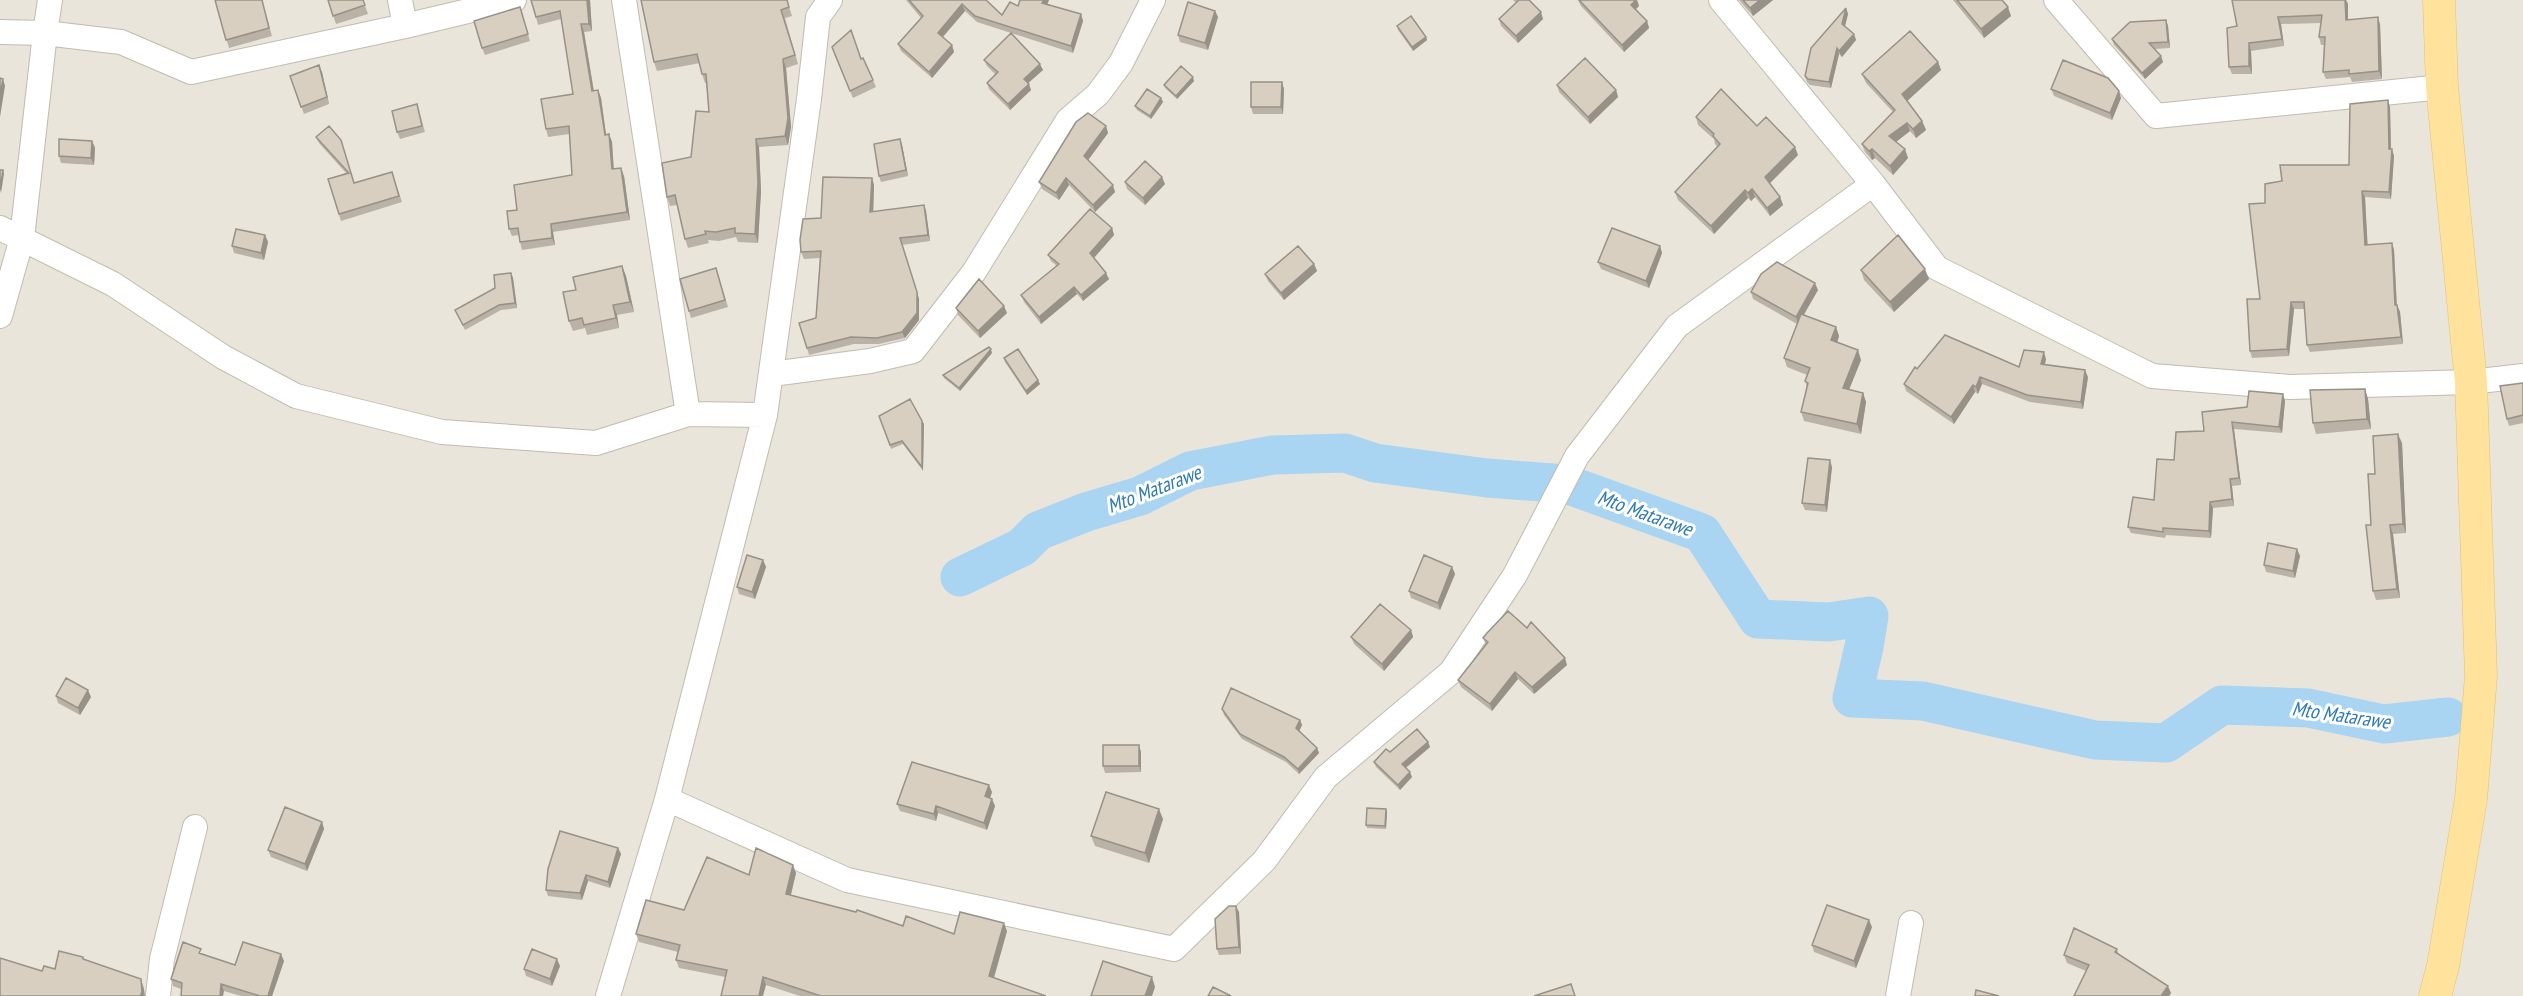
<svg xmlns="http://www.w3.org/2000/svg" width="2523" height="996" font-family="'PT Sans Narrow',sans-serif">
<style>
.residential{fill:#eae5da}
.lines{fill:none;stroke-linecap:round;stroke-linejoin:round}
.river{stroke:#a9d4f2;stroke-width:39}
.minor-casing{stroke:#c2bbae;stroke-width:26}
.major-casing{stroke:#e6c16a;stroke-width:33}
.minor{stroke:#fff;stroke-width:24}
.major{stroke:#ffe39c;stroke-width:32}
.wall{fill:#bab2a6}
.shaded-wall{fill:#979187}
.building{fill:#d8cfc1;stroke:#979187;stroke-width:1.5}
.labels{text-anchor:middle;dominant-baseline:central;stroke-width:6;stroke-linejoin:round;paint-order:stroke}
.water-label{font-size:20px;font-style:italic;fill:#2e7ab2;stroke:#fff}
</style>
<rect width="100%" height="100%" fill="#f6f3ec"/>
<!-- residential -->
<path class="residential" d="M0 0H2523V996H0Z"/>
<g class="lines">
<!-- river -->
<path class="river" d="M960 577 1022 547 1038 531 1086 512 1140 496 1190 471 1273 455 1345 453 1375 463 1487 478 1566 484 1702 533 1758 619 1829 622 1869 616 1864 647 1852 698 1923 701 2095 740 2166 743 2222 705 2308 708 2384 724 2448 717"/>
<defs>
<path id="minor" d="M50 0 45 33 121 42 191 72 405 26 514 0
M400 0 405 26
M624 0 688 414
M1721 0 1873 184 1937 268 2152 376 2290 387 2471 382 2523 376
M2056 0 2156 116 2442 87
M0 32 45 33 22 238 0 316
M0 228 113 284 223 357 296 396 442 432 596 443 688 414 765 415
M772 374 870 361 913 351 974 272 1068 120 1098 94 1121 63 1153 0
M667 799 847 880 1174 949 1264 861 1326 777 1451 672 1515 575 1577 456 1677 326 1873 184
M158 996 162 959 195 827
M608 996 667 799 765 415 809 99 818 17 830 0
M1898 996 1911 923"/>
<path id="major" d="M2435 996 2443 966 2471 799 2481 676 2471 382 2442 87 2439 0"/>
</defs>
<!-- minor casing -->
<use href="#minor" class="minor-casing"/>
<!-- major casing -->
<use href="#major" class="major-casing"/>
<!-- minor -->
<use href="#minor" class="minor"/>
<!-- major -->
<use href="#major" class="major"/>
</g>
<!-- wall -->
<path class="wall" d="M215 0H262L272 36 229 48Z
M328 0H363L368 14 336 24Z
M590 0 592 31 584 32 594 91 598 90 601 98 606 134H609L612 142 614 169 624 176 630 220 553 232 555 245 522 250 520 242 519 235 512 236 509 229 517 210 572 175 569 134 548 137 546 129 573 94 561 19 538 25 536 17Z
M787 0 792 16 785 18 798 64 786 68 791 127 788 145 759 147 761 191 758 243 738 242 736 237 719 241 708 240 709 243 688 248 685 239 677 205 670 206 667 197 691 157 709 112 706 83H705L702 74 700 63 657 71 654 62Z
M906 0H986L1002 15 1018 6 1049 0 1047 4 1081 14 1083 21 1073 53 1011 33 1043 70 1028 83 1031 90 1010 110 989 89 987 83 996 75 987 66 984 60 1011 33 977 22 965 11 943 37 952 45 954 52 932 78 901 51 898 44 921 18Z
M1513 0H1529L1543 19 1518 43 1501 26 1499 19 1516 3Z
M1578 0H1637L1639 6 1636 9 1647 21 1649 28 1624 52 1581 6Z
M1739 0H1773L1753 16Z
M1953 0H2002L2011 16 1984 38Z
M2232 0H2346L2348 4V20L2380 24 2382 79 2352 82 2350 77 2326 79 2323 72 2324 45H2321L2319 37 2321 23 2281 24 2284 46 2251 51 2252 74H2232L2229 67 2237 26Z
M520 7 530 41 485 55 482 48Z
M1846 8 1848 14 1845 26 1854 34 1856 40 1842 57 1839 54 1831 88 1810 85 1807 82 1805 76Z
M1215 11 1218 17 1208 50 1180 42 1178 35Z
M2166 20 2168 26 2170 48 2155 49 2161 56 2163 62 2145 79 2114 45 2112 39Z
M1397 26 1426 37 1427 40 1413 51 1398 30Z
M834 54 861 59 873 80 876 87 853 98Z
M1938 62 1941 70 1907 101 1922 121 1926 130 1916 138 1910 131 1896 142 1908 158 1893 175 1875 158 1872 160 1865 152 1862 144 1893 112 1866 83 1862 74Z
M322 72 329 104 304 114 290 76Z
M1194 81 1177 99 1165 88 1164 85Z
M1557 85 1616 90 1618 97 1590 124 1559 92Z
M1284 89 1283 114H1253L1251 107Z
M2051 89 2121 98 2112 120 2054 96Z
M1161 98 1163 102 1151 119 1137 110 1135 106Z
M2390 107 2391 149 2394 156 2391 199 2365 197 2367 245 2392 243 2394 250 2397 305 2400 312 2403 344 2310 352 2307 345 2305 309H2294L2289 356 2252 358 2250 351 2260 299 2265 203 2282 181 2349 165Z
M419 111 425 132 400 139 397 132Z
M1696 117 1757 126 1798 155 1770 183 1780 197 1783 205 1770 216 1755 197 1751 201 1748 198 1714 234 1678 200 1675 192 1718 147 1715 144 1714 139 1698 125Z
M329 126 354 183 392 172 402 202 341 221 328 179 346 173 319 143 316 137Z
M1106 126 1108 133 1088 160 1115 192 1095 212 1069 185 1059 200 1042 189 1039 182Z
M900 139 902 145 908 176 881 182 879 176Z
M92 141 95 148 94 165 61 163 59 156Z
M872 178 874 185 873 212 924 205 926 211 930 241 902 245 919 299V320L905 338 879 344H854L809 355 807 348 816 318 820 258 804 259 801 252Z
M1125 182 1165 184 1145 205 1127 189Z
M1112 228 1114 235 1094 258 1109 279 1083 301 1077 294 1041 324 1024 302 1021 295 1057 266 1051 261 1048 255Z
M265 235 268 242 264 260 234 253 232 246Z
M1660 246 1662 253 1649 288 1601 269 1598 262Z
M1314 264 1317 271 1284 300 1268 281 1265 274Z
M622 266 626 276 634 312 617 315 619 328 587 335 585 328 573 331 569 321 576 290Z
M1861 270 1929 279 1894 312 1864 280Z
M511 273 513 278 517 308 501 310 465 330 455 310 495 288Z
M718 275 728 307 691 318 689 311Z
M1818 290 1804 315 1836 327 1839 336 1837 343 1861 360 1849 390 1863 393 1866 402 1861 434 1804 421 1801 412 1807 387 1805 381 1807 375 1787 367 1784 358 1797 324 1753 299 1751 292Z
M956 308 1007 313 980 338 958 315Z
M992 353 960 391 944 378 943 375Z
M1004 358 1040 384 1027 395 1005 362Z
M2046 359 2045 365 2088 377 2083 409 2030 402 1982 384 1978 394 1975 392 1954 424 1906 391 1904 384 1917 369 2019 367Z
M2523 383V423L2509 426 2507 419Z
M2365 389 2368 399 2371 429 2316 434 2313 423Z
M2285 401 2282 433 2234 429 2241 485 2232 486 2234 506 2213 508 2211 538 2166 535 2165 538 2131 533 2128 527 2154 500 2174 460 2204 431 2247 407Z
M879 416 922 421 924 424 923 471 903 444 891 449Z
M2402 443 2406 533 2393 534 2400 598 2376 600 2373 591 2371 525 2375 474Z
M1832 467 1827 512 1805 510 1802 503Z
M2297 549 2300 556 2295 578 2266 572 2264 565Z
M763 560 766 567 755 599 739 594 737 587Z
M1452 567 1455 574 1440 610 1411 598 1409 591Z
M1411 630 1413 637 1384 671 1354 644 1351 637Z
M1483 638 1567 665 1534 694 1518 679 1492 711 1461 687 1458 680 1486 645Z
M56 696 91 697 80 715 58 703Z
M1222 709 1300 720 1302 725 1299 731 1317 748 1319 753 1299 774 1286 762 1242 739 1224 715Z
M1428 742 1430 747 1406 768 1412 777 1400 790 1376 767 1374 762 1390 752Z
M1141 752V772L1105 773 1103 766Z
M992 792 990 798 995 806 987 830 938 813 936 821 900 811 897 804Z
M1387 812 1386 829 1367 828 1366 825Z
M1163 819 1149 863 1095 846 1091 836Z
M322 822 324 829 307 871 271 857 268 850Z
M618 848 621 854 610 888 588 881 582 900 548 896 546 890Z
M796 873 791 895 903 926 954 934 1007 931 994 978 1046 996H800L766 985 679 968 676 960 678 952 639 942 636 934 684 910 749 875Z
M1239 912 1241 954 1219 955 1217 949Z
M1872 927 1856 968 1814 952 1812 945Z
M2117 949 2119 955 2171 993 2169 996H2074L2086 971 2067 963 2064 955Z
M203 955 235 965 284 961 272 996H241L224 991 181 989 173 986 171 979Z
M560 966 552 986 526 976 524 969Z"/>
<!-- shaded-wall -->
<path class="shaded-wall" d="M587 0H590L592 31 589 24Z
M1044 0H1049L1045 10 1042 3Z
M1637 0 1639 6 1634 11 1631 5Z
M1760 0H1773L1753 16 1750 8Z
M2345 0H2346L2348 4V27L2346 20Z
M962 4 965 11 940 40 938 33Z
M2008 7 2011 16 1984 38 1981 29Z
M1846 8 1848 14 1844 30 1842 24Z
M1215 11 1218 17 1208 50 1205 43Z
M1541 12 1543 19 1518 43 1516 36Z
M1081 14 1083 21 1073 53 1071 46Z
M2278 17 2281 24 2284 46 2282 39Z
M2378 17 2380 24 2382 79 2379 71Z
M2166 20 2168 26 2170 48 2168 42Z
M1647 21 1649 28 1624 52 1622 45Z
M581 24 584 32 595 99 592 91Z
M1854 34 1856 40 1842 57 1839 51Z
M1426 37 1427 40 1413 51 1412 47Z
M2249 43 2251 51 2252 74 2249 66Z
M952 45 954 52 932 78 929 72Z
M1837 48 1839 54 1831 88 1829 82Z
M2161 56 2163 62 2145 79 2142 73Z
M783 59 786 68 791 127 788 145 785 136Z
M1938 62 1941 70 1905 103 1902 94Z
M1040 64 1043 70 1026 85 1024 79Z
M319 65 322 72 329 104 327 97Z
M1193 77 1194 81 1177 99 1176 96Z
M3 79 5 86 0 117V95Z
M1282 82 1284 89 1283 114 1281 107Z
M1029 84 1031 90 1010 110 1008 104Z
M598 90 601 98 607 142 605 135Z
M1616 90 1618 97 1590 124 1588 117Z
M2119 91 2121 98 2112 120 2110 113Z
M1161 98 1163 102 1151 119 1150 116Z
M2388 100 2390 107 2391 154 2392 149 2394 156 2391 199 2389 192Z
M1922 121 1926 130 1916 138 1913 129Z
M1907 123 1910 131 1892 145 1889 136Z
M1106 126 1108 133 1086 163 1084 156Z
M609 134 612 142 614 177 612 169Z
M756 139 759 147 761 191 758 243 755 234Z
M900 139 902 145 908 176 906 170Z
M92 141 95 148 94 165 91 158Z
M1795 147 1798 155 1768 185 1765 177Z
M1872 149 1875 158 1872 160 1869 151Z
M1905 149 1908 158 1893 175 1890 166Z
M621 168 624 176 630 220 627 212Z
M3 170 4 174 1 193 0 189Z
M1162 177 1165 184 1145 205 1143 198Z
M872 178 874 185 873 219 870 212Z
M1066 178 1069 185 1059 200 1056 193Z
M1113 185 1115 192 1095 212 1093 205Z
M1752 189 1755 197 1751 201 1748 193Z
M1745 190 1748 198 1714 234 1711 226Z
M2362 191 2365 197 2368 251 2365 245Z
M1780 197 1783 205 1770 216 1767 208Z
M924 205 926 211 930 241 928 235Z
M551 224 553 232 555 245 552 238Z
M1112 228 1114 235 1092 260 1090 253Z
M265 235 268 242 264 260 261 253Z
M2392 243 2394 250 2397 312 2395 305Z
M902 245 919 299V320L905 338 902 332Z
M1660 246 1662 253 1649 288 1646 281Z
M1314 264 1317 271 1284 300 1281 293Z
M622 266 626 276 634 312 630 302Z
M1925 269 1929 279 1894 312 1890 302Z
M511 273 513 278 517 308 515 303Z
M1106 273 1109 279 1083 301 1081 295Z
M1815 283 1818 290 1798 324 1796 317Z
M1074 287 1077 294 1041 324 1039 317Z
M2291 302 2294 309 2289 356 2287 349Z
M613 305 617 315 619 328 616 318Z
M2397 305 2400 312 2403 344 2401 337Z
M1004 306 1007 313 980 338 978 331Z
M1836 327 1839 336 1835 350 1831 340Z
M991 349 992 353 960 391 959 388Z
M1858 350 1861 360 1846 397 1843 388Z
M2044 352 2046 359 2043 371 2041 364Z
M2085 370 2088 377 2083 409 2081 402Z
M1980 377 1982 384 1978 394 1976 387Z
M1038 380 1040 384 1027 395 1026 391Z
M1973 385 1975 392 1954 424 1951 417Z
M2365 389 2368 399 2371 429 2367 419Z
M1863 393 1866 402 1861 434 1857 424Z
M2283 394 2285 401 2282 433 2279 427Z
M922 421 924 424 923 471 922 467Z
M2232 422 2234 429 2241 485 2239 478Z
M2398 434 2402 443 2406 533 2403 524Z
M1830 460 1832 467 1827 512 1825 505Z
M2230 479 2232 486 2234 506 2232 499Z
M2210 502 2213 508 2211 538 2209 531Z
M2390 525 2393 534 2400 598 2397 589Z
M2297 549 2300 556 2295 578 2293 571Z
M763 560 766 567 755 599 752 592Z
M1452 567 1455 574 1440 610 1438 603Z
M1411 630 1413 637 1384 671 1382 664Z
M1565 658 1567 665 1534 694 1532 687Z
M1515 672 1518 679 1492 711 1490 704Z
M88 690 91 697 80 715 78 708Z
M1300 720 1302 725 1298 734 1296 728Z
M1428 742 1430 747 1404 769 1402 764Z
M1139 745 1141 752V772L1139 766Z
M1317 748 1319 753 1299 774 1298 769Z
M1410 772 1412 777 1400 790 1398 785Z
M989 785 992 792 988 803 985 796Z
M992 799 995 806 987 830 984 823Z
M936 806 938 813 936 821 934 814Z
M1159 809 1163 819 1149 863 1145 853Z
M1386 809 1387 812 1386 829 1385 826Z
M322 822 324 829 307 871 305 864Z
M618 848 621 854 610 888 608 882Z
M793 865 796 873 789 902 786 894Z
M586 875 588 881 582 900 580 893Z
M1236 906 1239 912 1241 954 1239 947Z
M1869 920 1872 927 1856 968 1854 961Z
M1004 923 1007 931 992 984 989 976Z
M281 954 284 961 272 996H268Z
M557 959 560 966 552 986 550 979Z
M763 977 766 985 763 996H759Z
M1152 977 1155 987 1152 996H1145Z
M141 979 144 989 145 996H140Z
M221 984 224 991 223 996H220Z
M2168 986 2171 993 2169 996H2161Z"/>
<!-- building -->
<path class="building" d="M215 0H262L269 28 226 40Z
M328 0H363L365 5 333 16Z
M531 0H587L589 24H581L592 91 598 90 605 135 609 134 612 169 621 168 627 212 551 224 552 238 520 242 518 228 509 229 507 211 517 210 514 185 572 175 569 126 546 129 541 99 573 94 560 11 536 17Z
M641 0H787L789 7 781 10 795 55 783 59 788 118 785 136 756 139 758 182 755 234 735 233V228L716 232 705 231 706 234 685 239 675 195 667 197 662 163 691 157 696 111 709 112 706 74H702L697 54 654 62Z
M909 0H986L1002 15 1010 2 1018 6 1020 0H1044L1042 3 1081 14 1071 46 975 16 962 4 938 33 952 45 929 72 898 44 923 16Z
M1519 0H1529L1541 12 1516 36 1499 19Z
M1579 0H1636L1631 5 1647 21 1622 45Z
M1743 0H1760L1750 8Z
M1957 0H2002L2008 7 1981 29Z
M2232 0H2345L2346 20 2378 17 2379 71 2349 74V70L2323 72 2325 37H2319L2322 15 2278 17 2282 39 2249 43V66L2229 67 2227 28 2237 26Z
M1188 2 1215 11 1205 43 1178 35Z
M520 7 528 34 482 48 474 21Z
M1846 8 1842 24 1854 34 1839 51 1837 48 1829 82 1808 79 1805 76 1811 48Z
M1411 16 1426 37 1412 47 1397 26Z
M2166 20 2168 42 2149 43 2161 56 2142 73 2112 39 2130 22Z
M851 30 861 59 863 58 873 80 850 91 832 47Z
M1910 31 1938 62 1902 94 1922 121 1913 129 1907 123 1889 136 1905 149 1890 166 1872 149 1869 151 1862 144 1895 110 1862 74Z
M1011 33 1040 64 1024 79 1029 84 1008 104 987 83 998 72 984 60Z
M1585 58 1616 90 1588 117 1557 85Z
M2063 60 2108 78 2119 91 2110 113 2051 89Z
M319 65 327 97 301 107 290 76Z
M1181 66 1193 77 1176 96 1164 85Z
M0 78 3 79 0 95Z
M1251 82H1282L1281 107H1251Z
M1147 89 1161 98 1150 116 1135 106Z
M1721 89 1757 126 1766 117 1795 147 1765 177 1780 197 1767 208 1752 189 1748 193 1745 190 1711 226 1675 192 1720 144 1713 136 1714 134 1696 117Z
M2388 100 2389 149H2392L2389 192 2362 191 2365 245 2392 243 2395 305H2397L2401 337 2307 345 2304 302H2291L2287 349 2250 351 2247 299H2260L2249 204 2265 203V184L2282 181 2280 165H2349L2350 104Z
M417 104 422 126 397 132 392 111Z
M1088 113 1106 126 1084 156 1113 185 1093 205 1066 178 1056 193 1039 182 1076 122Z
M329 126 341 140 354 183 392 172 399 196 339 214 328 179 349 173 316 137Z
M59 139 92 141 91 158 59 156Z
M900 139 906 170 879 176 874 144Z
M1145 161 1162 177 1143 198 1125 182Z
M0 170H3L0 189Z
M823 177 872 178 870 212 924 205 928 235 900 238 917 292V313L902 332 877 338 851 337 807 348 799 323 816 318 821 251 801 252 800 240 803 219 821 218Z
M1090 209 1112 228 1090 253 1106 273 1081 295 1074 287 1039 317 1021 295 1059 264 1048 255Z
M1612 228 1660 246 1646 281 1598 262Z
M236 229 265 235 261 253 232 246Z
M1898 235 1925 269 1890 302 1861 270Z
M1298 246 1314 264 1281 293 1265 274Z
M1777 262 1815 283 1796 317 1751 292 1761 274Z
M622 266 630 302 613 305 616 318 584 325 582 318 569 321 563 292 576 290 573 277Z
M716 268 725 300 689 311 680 279Z
M511 273 515 303 499 305 463 325 455 310 495 288 494 275Z
M979 279 1004 306 978 331 956 308Z
M1801 314 1836 327 1831 340 1858 350 1843 388 1863 393 1857 424 1801 412 1808 383 1805 381 1810 368 1784 358Z
M1945 335 2019 367 2024 350 2044 352 2041 364 2085 370 2081 402 2027 395 1980 377 1976 387 1973 385 1951 417 1904 384 1915 367 1917 369Z
M989 347 991 349 959 388 943 375Z
M1018 349 1038 380 1026 391 1004 358Z
M2523 383V415L2507 419 2500 386Z
M2365 389 2367 419 2313 423 2310 390Z
M2249 391 2283 394 2279 427 2232 422 2239 478 2230 479 2232 499 2210 502 2209 531 2163 528V532L2128 527 2133 497 2154 500 2157 459 2174 460 2176 432 2204 431 2202 412 2247 407Z
M910 399 922 421V467L902 441 890 445 879 416Z
M2398 434 2403 524 2390 525 2397 589 2373 591 2366 525H2371L2368 474H2375L2373 436Z
M1808 458 1830 460 1825 505 1802 503Z
M2268 543 2297 549 2293 571 2264 565Z
M747 555 763 560 752 592 737 587Z
M1424 555 1452 567 1438 603 1409 591Z
M1380 604 1411 630 1382 664 1351 637Z
M1508 611 1527 628 1531 622 1565 658 1532 687 1515 672 1490 704 1458 680 1488 642 1483 638 1487 633Z
M66 678 88 690 78 708 56 696Z
M1231 688 1300 720 1296 728 1317 748 1298 769 1284 757 1240 734 1222 709Z
M1417 729 1428 742 1402 764 1410 772 1398 785 1374 762 1386 749 1390 752Z
M1103 745H1139V766H1103Z
M912 762 989 785 985 796 992 799 984 823 936 806 934 814 897 804Z
M1106 792 1159 809 1145 853 1091 836Z
M285 807 322 822 305 864 268 850Z
M1367 808 1386 809 1385 826 1366 825Z
M560 831 618 848 608 882 586 875 580 893 546 890 548 869Z
M756 848 793 865 786 894 856 912 857 910 903 926 906 916 954 934 960 912 1004 923 989 976 1046 996H821L763 977 759 996H721L727 970 676 960 680 945 636 934 646 900 684 910 707 857 749 875Z
M1827 905 1869 920 1854 961 1812 945Z
M1229 906H1236L1239 947 1217 949 1215 919Z
M2074 928 2117 949 2115 952 2168 986 2161 996H2074L2089 965 2064 955Z
M183 942 201 949 199 953 235 965 243 942 281 954 268 996H260L221 984 220 996H181L182 983 171 979Z
M532 949 557 959 550 979 524 969Z
M59 951 83 957V959L141 979 142 992 140 996H0V958L42 971 44 966 55 969Z
M1103 961 1152 977 1145 996H1091Z
M1571 984 1575 996H1534Z
M1213 987 1231 996H1208Z
M1976 990 1999 996H1975Z"/>
<g class="labels">
<!-- water labels -->
<g class="water-label">
<text transform="translate(1154 489) rotate(-21)">Mto Matarawe</text>
<text transform="translate(1645 513) rotate(20)">Mto Matarawe</text>
<text transform="translate(2341 715) rotate(8)">Mto Matarawe</text>
</g>
</g>
</svg>
